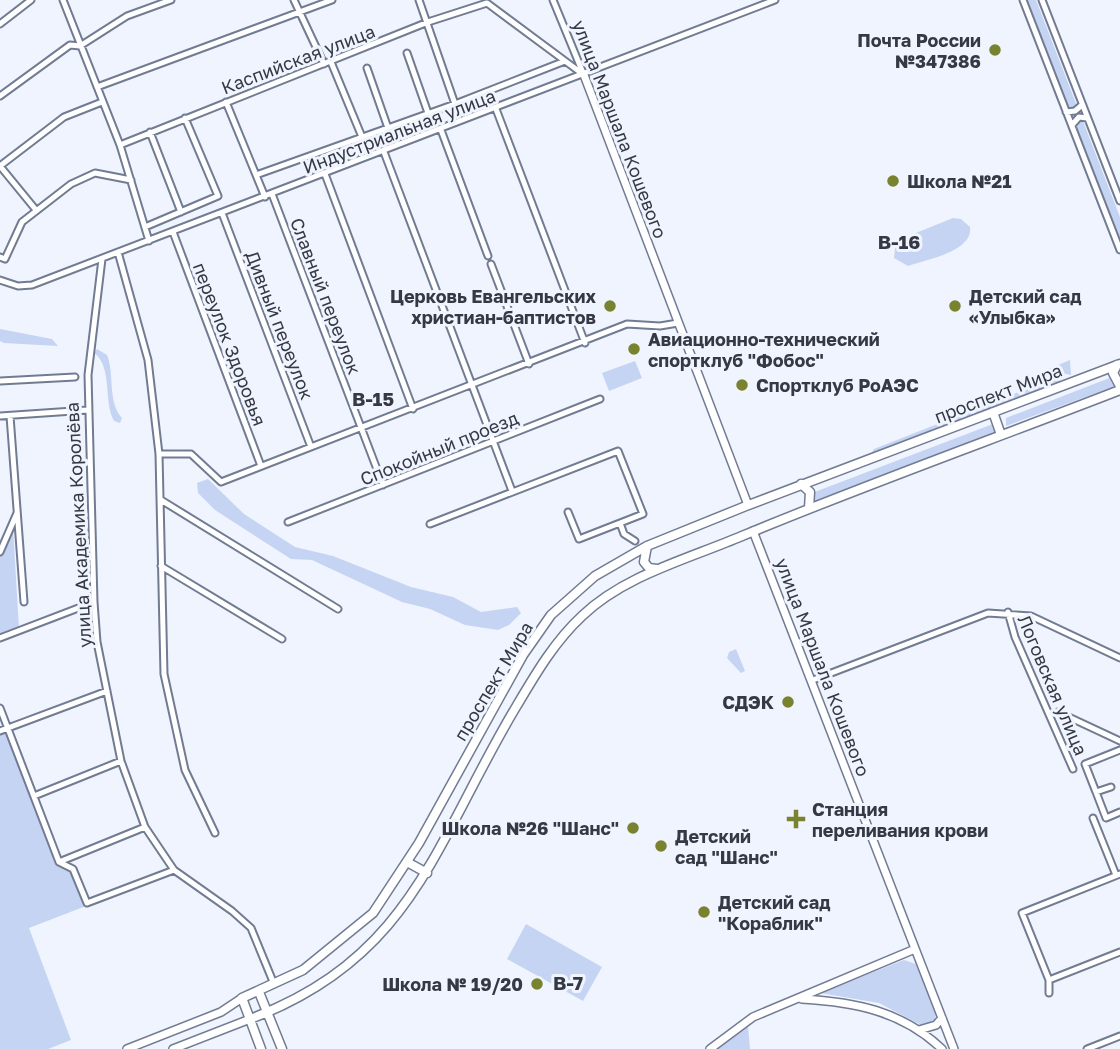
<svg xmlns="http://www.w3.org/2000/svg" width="1120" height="1049" font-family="'Golos Text',sans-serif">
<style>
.green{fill:#c6d4f3}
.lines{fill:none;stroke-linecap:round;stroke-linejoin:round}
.minor-casing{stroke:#717b92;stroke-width:9}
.tertiary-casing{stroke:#717b92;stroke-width:10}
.secondary-casing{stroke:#717b92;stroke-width:11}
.minor{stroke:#fff;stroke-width:5}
.tertiary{stroke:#fff;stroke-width:7}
.secondary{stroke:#fff;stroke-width:8}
.poi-dot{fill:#78822f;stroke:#eff4fe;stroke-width:2.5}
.labels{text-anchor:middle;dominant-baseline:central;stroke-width:6;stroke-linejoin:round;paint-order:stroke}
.poi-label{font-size:18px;font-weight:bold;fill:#353943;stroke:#eff4fe;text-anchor:start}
.street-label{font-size:18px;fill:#353943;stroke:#eff4fe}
.neighbourhood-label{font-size:19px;font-weight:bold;fill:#353943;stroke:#eff4fe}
</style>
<rect width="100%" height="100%" fill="#eff4fe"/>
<!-- green -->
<path class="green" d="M1025 0H1036L1077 106 1074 109H1067Z
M1077 121H1083L1120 217V245L1074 125Z
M953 218 961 219 970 227C973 252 927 259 908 266L894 258 896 241Z
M0 329 52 339 58 346 4 343 0 341Z
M97 349 107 355C115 375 107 401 122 418L120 423 114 421C103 401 113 367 94 353Z
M1070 360 1071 375 1057 372 1044 376 1041 372Z
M635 361 642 378 609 391 602 373Z
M1112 377 1116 386 1006 426V418Z
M1057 379 1063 382 868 458 874 449 1049 380Z
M993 424 996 433 814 503 812 493Z
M208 479 244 514 295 547 333 556 411 587 453 597 481 612 517 607 521 613 509 625 498 630 465 625 430 609 402 602 312 560 291 559 215 510 198 493 197 483Z
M13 527 19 629 0 636V556Z
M736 649 745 671 741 673 727 658 729 652Z
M6 731 57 864 71 872 86 906 29 928 71 1040 48 1049H0V733Z
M526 924 602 967 583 1001 507 959Z
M904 960 916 964 936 1014 935 1020 923 1026 879 1003 820 993Z
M748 1026 750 1049H716Z"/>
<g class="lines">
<defs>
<path id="minor" d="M63 0 120 145 149 241
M294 0 324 64
M419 0 455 104 565 61
M553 0 583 73
M1023 0 1120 250
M1042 0 1120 201
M0 24 31 0
M407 53 428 113
M331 62 362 137
M367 68 388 128
M97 87 332 0
M0 96 70 45 80 46 127 16 171 0
M226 102 256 175
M496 109 585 343
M1066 112 1075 111 1082 105
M1072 125 1079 117 1087 118
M441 130 488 256
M150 132 181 212
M120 145 428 22 487 3 584 75
M384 152 512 491
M325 174 413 409
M272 194 383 485
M265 197 256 175 455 104
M36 210 0 166 64 117 102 102
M222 213 311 447
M145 227 218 196 185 118
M173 232 261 466
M118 252 148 360 159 454 164 674 185 770 215 833
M0 257 5 259 22 222 71 184 95 173 131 180
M102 259 88 375 94 602 97 642 121 761 145 827 174 870 232 911 251 928 274 984
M491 264 529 364
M0 280 18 286 32 285 775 0
M0 381 75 377
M0 416 88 410
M10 416 24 602
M159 454H191L221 482 627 324 660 326 678 323
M161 500 338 609
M568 512 579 539 620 523 624 534 635 541
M288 522 600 399
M430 524 618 451 643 514 620 523
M0 552 17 513
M161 566 282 639
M1008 612 1015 637 1073 769
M0 638 94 602
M813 680 988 613 1031 616 1120 658
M0 708 59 862 73 869 87 903 174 870
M1058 712 1120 741
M0 731 107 691
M1111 787 1096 792 1085 764 1120 750
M1096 792 1106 818 1120 812
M34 796 121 761
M1093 818 1116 875
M59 862 145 827
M1049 980 1120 952
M1049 993V980L1022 913 1120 874
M1087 1049 1120 1036"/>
<path id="tertiary" d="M584 75 748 505
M753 531 954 1049
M802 999C855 1002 902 1011 942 1049
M919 1030 936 1025 942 1018
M127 1049 221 1012 242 998
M173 1049 250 1019
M710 1049 753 1017 915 949"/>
<path id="secondary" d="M1117 365 1113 373 1120 386
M993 412 1001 435
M801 484 810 492 809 508
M647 546 644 562 649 568 657 569
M407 862 427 873
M259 992 282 1049
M250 1019C413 958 435 842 516 707 535 675 554 642 582 616 625 575 688 559 742 536 867 484 994 439 1120 390
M261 1049 242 998 303 970 373 913 419 843 523 655 551 615 595 576 647 546 746 506 1120 364"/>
</defs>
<!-- minor casing -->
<use href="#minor" class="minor-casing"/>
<!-- tertiary casing -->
<use href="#tertiary" class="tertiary-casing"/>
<!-- secondary casing -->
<use href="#secondary" class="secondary-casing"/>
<!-- minor -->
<use href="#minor" class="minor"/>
<!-- tertiary -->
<use href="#tertiary" class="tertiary"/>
<!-- secondary -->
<use href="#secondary" class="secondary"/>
</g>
<!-- markers -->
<g class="poi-dot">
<circle cx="995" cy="50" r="7"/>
<circle cx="893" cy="181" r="7"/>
<circle cx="610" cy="306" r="7"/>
<circle cx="955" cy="306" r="7"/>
<circle cx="634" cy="349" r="7"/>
<circle cx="742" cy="385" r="7"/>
<circle cx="788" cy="702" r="7"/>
<path d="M792.5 808.5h7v7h7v7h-7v7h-7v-7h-7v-7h7z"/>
<circle cx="633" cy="828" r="7"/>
<circle cx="661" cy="846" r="7"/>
<circle cx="704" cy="912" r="7"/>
<circle cx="537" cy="984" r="7"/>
</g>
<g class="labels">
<!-- poi labels -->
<g class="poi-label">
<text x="981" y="40" text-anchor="end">Почта России<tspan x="981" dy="21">№347386</tspan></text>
<text x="907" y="181">Школа №21</text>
<text x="596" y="296" text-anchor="end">Церковь Евангельских<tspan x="596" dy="21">христиан-баптистов</tspan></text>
<text x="969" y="296">Детский сад<tspan x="969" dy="21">«Улыбка»</tspan></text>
<text x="648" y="339">Авиационно-технический<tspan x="648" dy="21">спортклуб "Фобос"</tspan></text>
<text x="756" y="385">Спортклуб РоАЭС</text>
<text x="774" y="702" text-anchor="end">СДЭК</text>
<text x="812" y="809">Станция<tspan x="812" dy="21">переливания крови</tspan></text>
<text x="619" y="828" text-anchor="end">Школа №26 "Шанс"</text>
<text x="675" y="836">Детский<tspan x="675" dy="21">сад "Шанс"</tspan></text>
<text x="718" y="902">Детский сад<tspan x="718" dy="21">"Кораблик"</tspan></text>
<text x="523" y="984" text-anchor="end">Школа № 19/20</text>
</g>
<!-- street labels -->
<g class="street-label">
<text transform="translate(298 59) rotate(-21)">Каспийская улица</text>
<text transform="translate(620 129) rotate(69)">улица Маршала Кошевого</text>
<text transform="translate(399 131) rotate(-21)">Индустриальная улица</text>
<text transform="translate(326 296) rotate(69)">Славный переулок</text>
<text transform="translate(280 325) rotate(69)">Дивный переулок</text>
<text transform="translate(230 344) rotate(69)">переулок Здоровья</text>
<text transform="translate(998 393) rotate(-21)">проспект Мира</text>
<text transform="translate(439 448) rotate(-22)">Спокойный проезд</text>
<text transform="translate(78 525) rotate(-93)">улица Академика Королёва</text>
<text transform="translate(823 667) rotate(69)">улица Маршала Кошевого</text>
<text transform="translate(493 681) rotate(-59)">проспект Мира</text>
<text transform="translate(1053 685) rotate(67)">Логовская улица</text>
</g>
<!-- neighbourhood labels -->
<g class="neighbourhood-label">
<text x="899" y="241">В-16</text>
<text x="373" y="398">В-15</text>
<text x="568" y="982">В-7</text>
</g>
</g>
</svg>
